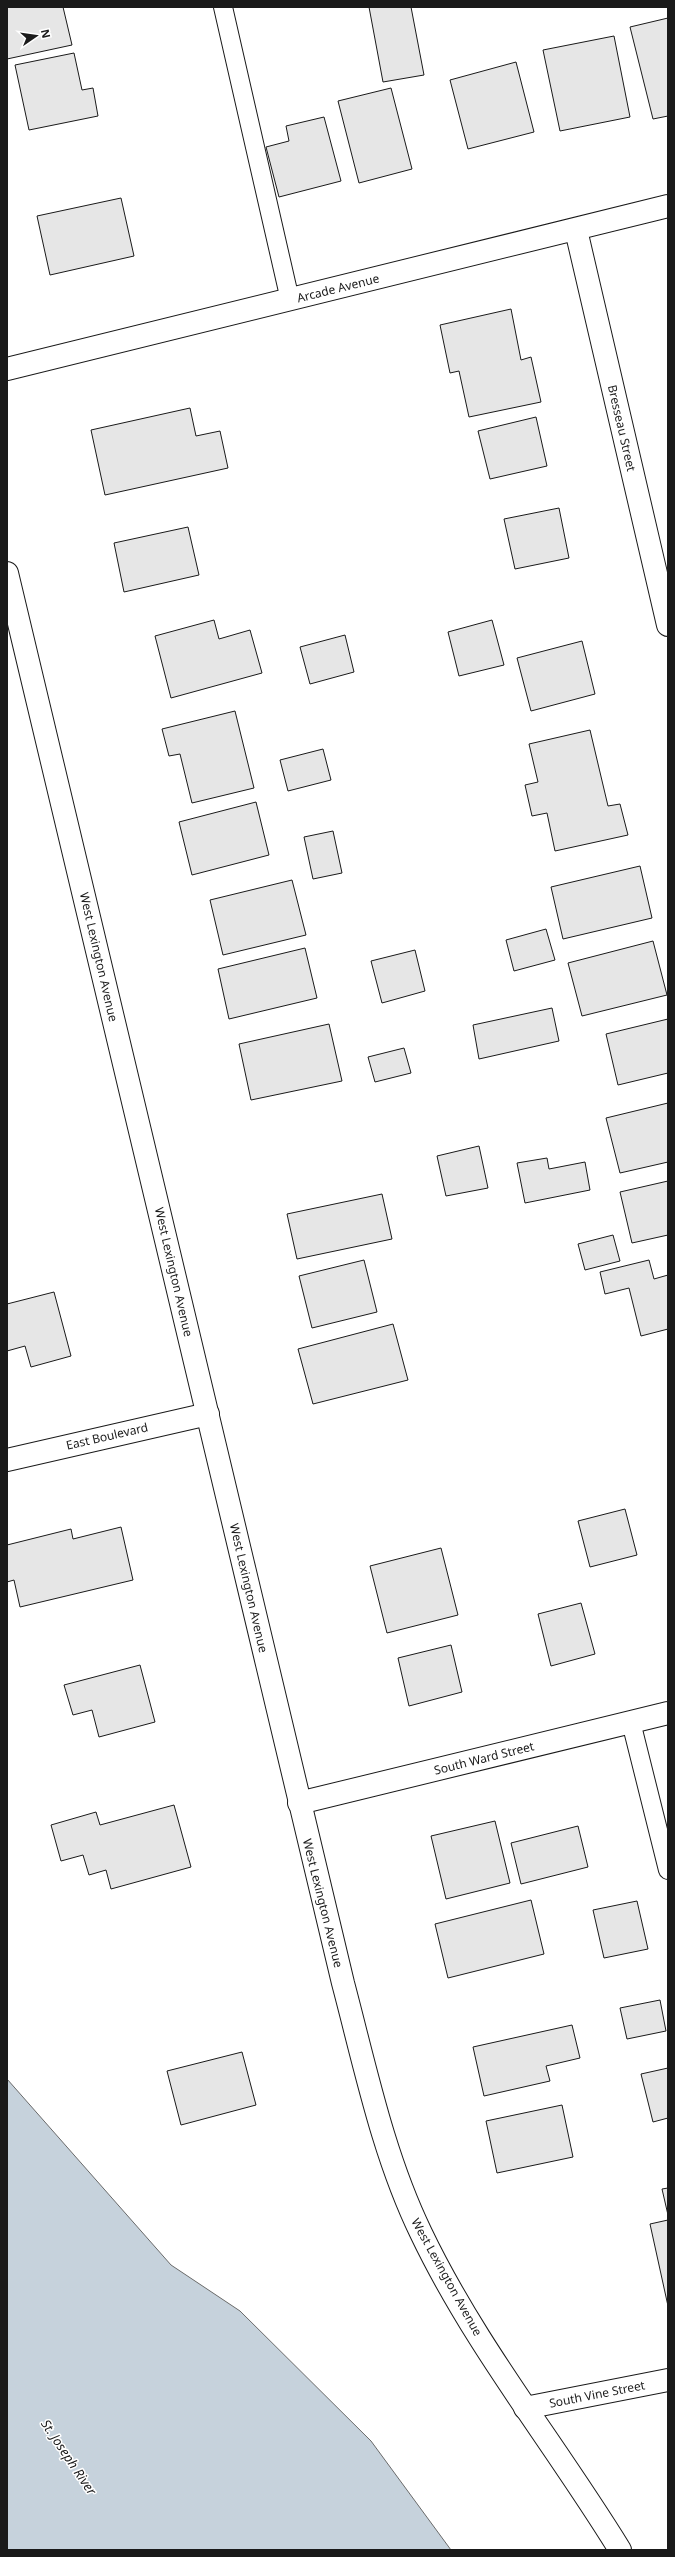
<svg xmlns="http://www.w3.org/2000/svg" width="675" height="2557" font-family="'Noto Sans',sans-serif">
<style>
.water{fill:#c6d2dc;stroke:#6a6a6a}
.building{fill:#e6e6e6;stroke:#1a1a1a}
.lines{fill:none;stroke-linecap:round;stroke-linejoin:round}
.service-casing{stroke:#1a1a1a;stroke-width:20}
.minor-casing{stroke:#1a1a1a;stroke-width:24}
.primary-casing{stroke:#1a1a1a;stroke-width:24}
.service{stroke:#fff;stroke-width:18}
.minor{stroke:#fff;stroke-width:22}
.primary{stroke:#fff;stroke-width:22}
.labels{text-anchor:middle;dominant-baseline:central;stroke-width:3;stroke-linejoin:round;paint-order:stroke}
.street-label{font-size:12px;fill:#1a1a1a;stroke:#fff}
.water-label{font-size:13px;font-style:italic;fill:#1a1a1a;stroke:#fff}
</style>
<rect width="100%" height="100%" fill="#fff"/>
<!-- water -->
<path class="water" d="M7 2079 171 2265 240 2311 371 2441 451 2550H7Z"/>
<!-- building -->
<path class="building" d="M7 7H63L72 45 7 59Z
M369 7H411L424 75 383 82Z
M668 18V116L653 119 630 27Z
M614 36 630 117 560 131 543 50Z
M74 53 82 90 93 88 98 116 29 130 15 65Z
M516 62 534 132 468 149 450 80Z
M391 88 412 169 359 183 338 101Z
M324 117 341 181 279 197 266 147 289 141 286 126Z
M121 198 134 256 50 275 37 216Z
M511 309 521 360 531 357 541 402 469 417 459 371 450 373 440 325Z
M190 408 196 436 220 431 228 468 105 495 91 430Z
M536 417 547 466 490 479 478 431Z
M559 508 569 558 515 569 504 519Z
M188 527 199 575 124 592 114 543Z
M214 620 219 639 250 630 262 673 171 698 155 636Z
M492 620 504 665 459 676 448 632Z
M345 635 354 672 310 684 300 647Z
M582 641 595 694 531 711 517 658Z
M235 711 254 788 192 803 180 754 169 756 162 729Z
M590 730 608 806 620 804 628 835 555 851 547 813 532 816 525 785 538 782 529 744Z
M323 749 331 780 288 791 280 760Z
M256 802 269 855 192 875 179 822Z
M333 831 342 873 313 879 304 837Z
M640 866 652 918 563 939 551 887Z
M292 880 306 935 223 955 210 900Z
M546 929 555 960 514 971 506 940Z
M653 941 667 995 582 1016 568 963Z
M305 948 317 998 229 1019 218 969Z
M415 950 425 991 382 1003 371 961Z
M552 1008 559 1041 479 1059 473 1025Z
M668 1019V1073L618 1085 606 1034Z
M329 1024 342 1081 251 1100 239 1044Z
M404 1048 411 1073 375 1082 368 1057Z
M668 1103V1162L620 1173 606 1118Z
M479 1146 488 1188 446 1196 437 1156Z
M547 1158 549 1169 585 1162 590 1190 525 1203 517 1163Z
M668 1181V1235L632 1243 620 1192Z
M382 1194 392 1239 297 1259 287 1214Z
M613 1235 620 1261 585 1270 578 1244Z
M364 1260 377 1312 312 1328 299 1276Z
M649 1260 654 1279 668 1275V1329L641 1336 629 1288 605 1294 600 1272Z
M54 1292 71 1356 31 1367 25 1346 7 1351V1304Z
M393 1324 408 1380 313 1404 298 1349Z
M625 1509 637 1555 590 1567 578 1521Z
M121 1527 133 1580 20 1607 14 1580 7 1582V1545L71 1529 73 1539Z
M441 1548 458 1615 387 1633 370 1566Z
M581 1603 595 1654 551 1666 538 1614Z
M451 1645 462 1692 409 1706 398 1658Z
M140 1665 155 1722 99 1737 92 1710 73 1715 64 1685Z
M174 1805 191 1867 111 1889 106 1870 89 1875 83 1855 61 1861 51 1825 96 1812 100 1825Z
M495 1821 510 1883 446 1899 431 1836Z
M578 1826 588 1867 521 1884 511 1843Z
M531 1900 544 1954 448 1978 435 1924Z
M637 1901 648 1949 604 1958 593 1910Z
M660 2000 666 2031 627 2039 620 2008Z
M572 2025 580 2058 546 2066 550 2081 484 2096 473 2047Z
M242 2052 256 2105 181 2125 167 2071Z
M668 2068V2118L653 2122 641 2074Z
M562 2105 573 2157 497 2173 486 2121Z
M668 2188V2215L662 2189Z
M668 2220V2306L650 2224Z"/>
<g class="lines">
<defs>
<path id="service" d="M223 7 290 300
M631 1722 668 1870"/>
<path id="minor" d="M576 230 668 625
M7 369 668 206
M7 1460 208 1414
M299 1803 668 1713
M525 2408 668 2380"/>
<path id="primary" d="M7 573 343 1983C365 2066 383 2155 421 2233 475 2346 555 2444 620 2550"/>
</defs>
<!-- service casing -->
<use href="#service" class="service-casing"/>
<!-- minor casing -->
<use href="#minor" class="minor-casing"/>
<!-- primary casing -->
<use href="#primary" class="primary-casing"/>
<!-- service -->
<use href="#service" class="service"/>
<!-- minor -->
<use href="#minor" class="minor"/>
<!-- primary -->
<use href="#primary" class="primary"/>
</g>
<g class="labels">
<!-- street labels -->
<g class="street-label">
<text transform="translate(338 288) rotate(-14)">Arcade Avenue</text>
<text transform="translate(622 428) rotate(77)">Bresseau Street</text>
<text transform="translate(99 957) rotate(77)">West Lexington Avenue</text>
<text transform="translate(174 1272) rotate(77)">West Lexington Avenue</text>
<text transform="translate(107 1436) rotate(-13)">East Boulevard</text>
<text transform="translate(249 1588) rotate(77)">West Lexington Avenue</text>
<text transform="translate(484 1758) rotate(-14)">South Ward Street</text>
<text transform="translate(323 1903) rotate(76)">West Lexington Avenue</text>
<text transform="translate(447 2277) rotate(61)">West Lexington Avenue</text>
<text transform="translate(597 2394) rotate(-11)">South Vine Street</text>
</g>
<!-- water labels -->
<g class="water-label">
<text transform="translate(69 2457) rotate(56)">St. Joseph River</text>
</g>
</g>
<!-- border -->
<rect width="675" height="2557" fill="none" stroke="#1a1a1a" stroke-width="16"/>
<!-- north arrow -->
<g transform="translate(36 36) rotate(77)" stroke="#ffffff" stroke-width="3" paint-order="stroke">
<path d="M0-3L7 15L0 10L-7 15Z" fill="#1a1a1a"/>
<text y="-6" font-size="11" font-weight="bold" text-anchor="middle" fill="#1a1a1a">N</text>
</g>
</svg>
